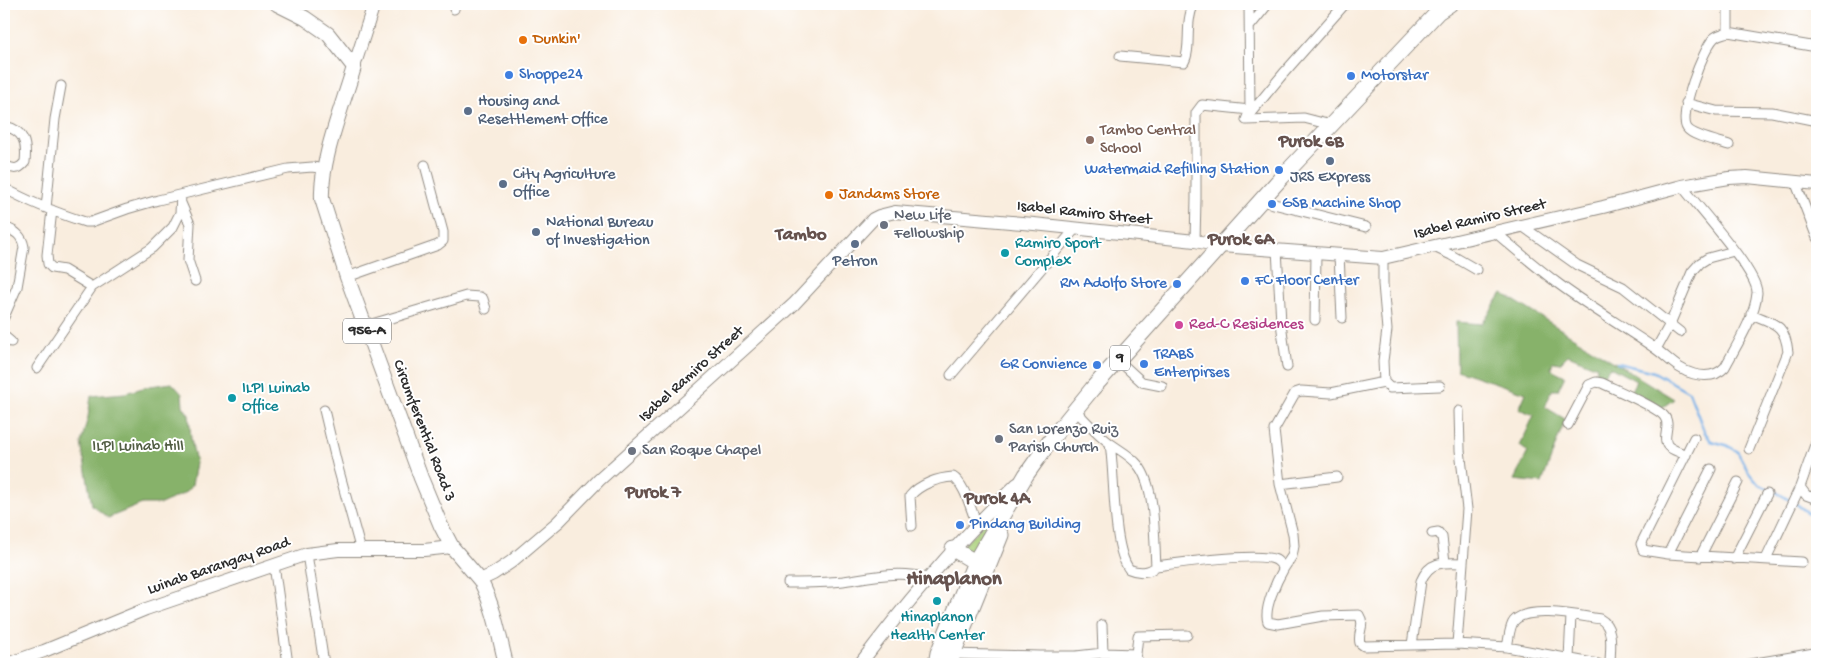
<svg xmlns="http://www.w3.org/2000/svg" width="1821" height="668" font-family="'Gochi Hand',sans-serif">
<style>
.green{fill:#aad07b;stroke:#6a7e53}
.forest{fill:#87b26b;stroke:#596e4b}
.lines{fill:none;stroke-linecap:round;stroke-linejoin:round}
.stream{stroke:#78b1e8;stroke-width:2.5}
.street-casing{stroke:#928c84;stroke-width:11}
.secondary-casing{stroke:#928c84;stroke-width:14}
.primary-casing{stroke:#928c84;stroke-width:16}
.highway-casing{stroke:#928c84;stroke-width:17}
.street{stroke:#fff;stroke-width:9}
.secondary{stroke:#fff;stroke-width:12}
.primary{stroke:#fff;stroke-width:14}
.highway{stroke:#fff;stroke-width:15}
.food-dot{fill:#e8710a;stroke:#fff;stroke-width:2}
.shop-dot{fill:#3f7fe0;stroke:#fff;stroke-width:2}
.service-dot{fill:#5c6f8a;stroke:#fff;stroke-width:2}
.education-dot{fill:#8d6e63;stroke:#fff;stroke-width:2}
.worship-dot{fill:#6b7280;stroke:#fff;stroke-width:2}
.culture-dot{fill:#0f9aa8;stroke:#fff;stroke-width:2}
.hotel-dot{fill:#d1479c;stroke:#fff;stroke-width:2}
.labels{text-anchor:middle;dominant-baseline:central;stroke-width:4;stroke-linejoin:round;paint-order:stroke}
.shield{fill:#fff;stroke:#6b6b6b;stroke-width:1}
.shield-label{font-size:15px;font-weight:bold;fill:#2b2b2b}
.food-label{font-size:16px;fill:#c56008;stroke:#fff;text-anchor:start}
.shop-label{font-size:16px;fill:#366cbe;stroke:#fff;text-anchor:start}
.service-label{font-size:16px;fill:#4e5e75;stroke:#fff;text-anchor:start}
.education-label{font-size:16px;fill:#785e54;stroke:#fff;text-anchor:start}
.street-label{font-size:16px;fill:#2b2b2b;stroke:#fff}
.worship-label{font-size:16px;fill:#5b616d;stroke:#fff;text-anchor:start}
.culture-label{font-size:16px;fill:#0d838f;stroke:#fff;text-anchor:start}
.hotel-label{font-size:16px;fill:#b23c85;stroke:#fff;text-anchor:start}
.park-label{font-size:16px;fill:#515d43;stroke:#fff}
.neighbourhood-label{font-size:18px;font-weight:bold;fill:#65524e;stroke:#fff}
.quarter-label{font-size:19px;font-weight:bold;fill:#65524e;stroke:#fff}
.district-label{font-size:21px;font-weight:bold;fill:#65524e;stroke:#fff}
</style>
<rect width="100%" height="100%" fill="#fff"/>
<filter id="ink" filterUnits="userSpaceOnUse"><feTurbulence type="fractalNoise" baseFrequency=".02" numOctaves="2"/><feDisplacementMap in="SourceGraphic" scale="10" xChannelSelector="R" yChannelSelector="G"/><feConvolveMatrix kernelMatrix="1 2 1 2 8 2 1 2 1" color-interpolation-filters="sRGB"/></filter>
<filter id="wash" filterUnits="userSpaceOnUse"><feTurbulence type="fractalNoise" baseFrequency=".0096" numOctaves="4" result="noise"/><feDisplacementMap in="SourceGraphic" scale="20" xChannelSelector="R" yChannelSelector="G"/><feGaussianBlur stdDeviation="1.12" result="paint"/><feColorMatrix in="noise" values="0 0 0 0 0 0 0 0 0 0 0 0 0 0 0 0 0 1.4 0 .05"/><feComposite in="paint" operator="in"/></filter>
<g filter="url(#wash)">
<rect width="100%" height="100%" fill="#f9edde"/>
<!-- green -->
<path class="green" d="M992 515 970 557 959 550Z"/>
<!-- forest -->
<path class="forest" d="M1502 293 1674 399 1660 409 1629 394 1636 381 1610 367 1602 376 1596 373 1597 367 1568 355 1560 363 1553 362 1551 369 1565 376 1558 390H1552L1545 407 1565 419 1542 483 1514 480 1528 452 1520 446 1534 415 1519 409 1526 393 1457 370 1456 322 1482 324Z
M172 383 182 394 183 406 189 415 191 439 196 463 192 485 185 493 161 504H142L108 518 92 505 81 443 88 417 91 396 125 393 150 386Z"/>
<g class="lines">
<!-- stream -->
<path class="stream" d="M1617 363 1654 372 1689 392 1704 431 1711 441 1726 445 1737 451 1749 473 1759 485 1774 491 1795 503 1811 515V541L1817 565"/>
</g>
</g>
<g filter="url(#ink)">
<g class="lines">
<defs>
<path id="street" d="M1249 4 1250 110 1246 120 1304 118 1331 125
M1728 4V32
M454 9 455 4
M1250 26 1268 4
M1120 56 1184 62C1192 48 1184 23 1194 4
M1686 103 1716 111 1772 112 1817 121
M1249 115 1283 74 1345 4
M4 126C24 130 27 143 25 162 18 171 13 169 4 165
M1729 145C1720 142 1692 136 1687 128 1678 115 1703 49 1714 38 1718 34 1723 34 1728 32L1817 47
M1795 181 1817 238
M4 188C29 202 57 213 85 222H91L127 209 158 200 288 169 312 167 325 169
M1262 201 1366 227
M181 203 190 224 188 260 195 281
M46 208 55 119 61 86
M52 210 47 255 48 264 52 268 64 270 92 287
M1522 226 1577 265 1623 287 1680 332
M4 227C15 231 22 235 24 247L17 287 4 317
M1495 232C1516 250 1537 268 1560 285 1590 307 1622 326 1653 347 1667 356 1677 370 1694 374 1706 377 1717 376 1725 367 1736 346 1755 317 1757 293 1758 272 1696 205 1682 186
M1195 241 1196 199V113L1202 105 1250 110
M1434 247 1451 255 1477 270
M1277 249 1281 323 1287 367
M1339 255 1342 318
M1383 258V284L1387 330 1383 361 1384 382 1390 388 1440 386
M347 277 438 245 443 241V232L425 165
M1315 320 1316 253
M365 326 466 296 480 297 483 299 486 309
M4 336 11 342
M1656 349 1670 324 1692 272 1700 263 1708 258 1734 251
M1118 360 1142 382 1162 386
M37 368 92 287 152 248 173 227 180 213 181 195
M951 375 1075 229
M324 410 337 464 361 551
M1075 410C1086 421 1098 435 1111 444 1121 451 1131 456 1138 465 1156 487 1154 538 1156 566
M1568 425 1589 385 1596 382 1602 383C1614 389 1657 407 1664 416 1672 425 1661 438 1668 446 1672 450 1680 452 1686 455
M1694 438 1641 544 1643 550 1668 554 1802 562
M1817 439 1800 487 1806 495 1817 499
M1110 444C1115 475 1112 546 1129 569 1138 573 1150 573 1156 566 1178 563 1260 552 1276 560 1279 562 1282 566 1284 568L1292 556 1294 546 1293 534 1280 484 1274 430 1295 393 1301 391 1331 393 1384 382
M1749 449 1788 352C1785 324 1775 324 1751 314
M1280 484 1337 477
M912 526 910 496C920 484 938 478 953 477 965 484 971 511 977 524
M1432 533 1438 532 1442 537 1445 562
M307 554 324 664
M1668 554 1711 469
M1700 557 1738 482
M1734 559 1767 494
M1766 559 1800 487
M274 565 288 664
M1284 568C1277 580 1263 609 1268 622L1278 624 1323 616 1359 615C1366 626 1357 632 1360 643L1364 646 1457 644 1507 647 1598 664
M788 583C807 583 824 583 843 581 871 577 899 570 927 578
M1102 625 1103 653
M1457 644 1467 509 1460 450 1459 411
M1412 645 1421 581C1429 561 1443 562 1463 563
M1507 647C1509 640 1509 627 1514 621 1528 605 1580 616 1600 619 1615 627 1610 649 1610 664
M950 654 1040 656H1076L1103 653 1136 654
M1569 659 1571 615
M1138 664 1136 654 1138 636 1187 635
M1750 664 1814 653"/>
<path id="secondary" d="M354 67 374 4
M480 580 493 574 511 562 558 522 599 480 794 304 873 219 879 216 895 212 1034 224 1195 241 1221 246 1383 258 1603 207 1682 186 1729 178 1747 177 1817 184
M7 664 44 651 146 609 307 554 338 550H424L452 547
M860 664C909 599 958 541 1017 484"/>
<path id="primary" d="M277 4 305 18 328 34 354 67C343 105 320 161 322 199L347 277 421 478 441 526 452 547 480 580C494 606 499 636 506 664"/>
<path id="highway" d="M953 549 975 562
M936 664 938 653 975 562 1026 475 1053 437 1092 389 1282 177 1438 12 1450 4
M950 664 953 654 1001 535"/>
</defs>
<!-- street casing -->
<use href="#street" class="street-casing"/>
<!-- secondary casing -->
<use href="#secondary" class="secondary-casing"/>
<!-- primary casing -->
<use href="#primary" class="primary-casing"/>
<!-- highway casing -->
<use href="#highway" class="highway-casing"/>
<!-- street -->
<use href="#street" class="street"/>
<!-- secondary -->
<use href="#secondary" class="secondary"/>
<!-- primary -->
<use href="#primary" class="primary"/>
<!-- highway -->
<use href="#highway" class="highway"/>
</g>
</g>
<!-- markers -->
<g class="food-dot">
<circle cx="523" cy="40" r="5"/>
<circle cx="829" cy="195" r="5"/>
</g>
<g class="shop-dot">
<circle cx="509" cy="75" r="5"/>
<circle cx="1351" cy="76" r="5"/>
<circle cx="1279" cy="170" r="5"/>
<circle cx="1272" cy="204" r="5"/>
<circle cx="1245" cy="281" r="5"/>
<circle cx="1177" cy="284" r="5"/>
<circle cx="1144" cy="364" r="5"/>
<circle cx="1097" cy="365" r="5"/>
<circle cx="960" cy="525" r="5"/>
</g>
<g class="service-dot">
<circle cx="468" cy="111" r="5"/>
<circle cx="1330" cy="161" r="5"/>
<circle cx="503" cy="184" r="5"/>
<circle cx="536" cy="232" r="5"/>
<circle cx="855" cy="244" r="5"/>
</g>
<circle class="education-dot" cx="1090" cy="140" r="5"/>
<g class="worship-dot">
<circle cx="884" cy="225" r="5"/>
<circle cx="999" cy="439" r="5"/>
<circle cx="632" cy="451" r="5"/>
</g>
<g class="culture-dot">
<circle cx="1005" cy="253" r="5"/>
<circle cx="232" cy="398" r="5"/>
<circle cx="937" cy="601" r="5"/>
</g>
<circle class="hotel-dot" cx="1179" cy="325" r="5"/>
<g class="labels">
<!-- shield labels -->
<g class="shield">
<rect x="343" y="318.5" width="48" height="25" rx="4"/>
<rect x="1110" y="345.5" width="20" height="25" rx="4"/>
</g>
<g class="shield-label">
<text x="367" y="331">956-A</text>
<text x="1120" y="358">9</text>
</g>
<!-- food labels -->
<g class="food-label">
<text x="533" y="40">Dunkin'</text>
<text x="839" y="195">Jandams Store</text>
</g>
<!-- shop labels -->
<g class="shop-label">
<text x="519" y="75">Shoppe24</text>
<text x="1361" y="76">Motorstar</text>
<text x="1269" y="170" text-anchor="end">Watermaid Refilling Station</text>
<text x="1282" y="204">GSB Machine Shop</text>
<text x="1255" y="281">FC Floor Center</text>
<text x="1167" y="284" text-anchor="end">RM Adolfo Store</text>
<text x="1154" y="355">TRABS<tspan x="1154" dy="18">Enterpirses</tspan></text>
<text x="1087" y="365" text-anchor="end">GR Convience</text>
<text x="970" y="525">Pindang Building</text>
</g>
<!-- service labels -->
<g class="service-label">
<text x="478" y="102">Housing and<tspan x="478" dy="18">Resettlement Office</tspan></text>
<text x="513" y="175">City Agriculture<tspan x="513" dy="18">Office</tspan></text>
<text x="1330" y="178" text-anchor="middle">JRS Express</text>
<text x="546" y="223">National Bureau<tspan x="546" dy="18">of Investigation</tspan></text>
<text x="855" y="262" text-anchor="middle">Petron</text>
</g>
<!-- education labels -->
<g class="education-label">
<text x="1100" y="131">Tambo Central<tspan x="1100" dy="18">School</tspan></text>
</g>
<!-- street labels -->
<g class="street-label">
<text transform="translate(1084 214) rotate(6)">Isabel Ramiro Street</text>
<text transform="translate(1480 220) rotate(-13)">Isabel Ramiro Street</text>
<text transform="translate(692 375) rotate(-42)">Isabel Ramiro Street</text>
<text transform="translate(423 431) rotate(69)">Circumferential Road 3</text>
<text transform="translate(219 567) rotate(-19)">Luinab Barangay Road</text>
</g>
<!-- worship labels -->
<g class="worship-label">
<text x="894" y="216">New Life<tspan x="894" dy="18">Fellowship</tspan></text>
<text x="1009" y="430">San Lorenzo Ruiz<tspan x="1009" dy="18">Parish Church</tspan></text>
<text x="642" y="451">San Roque Chapel</text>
</g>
<!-- culture labels -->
<g class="culture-label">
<text x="1015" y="244">Ramiro Sport<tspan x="1015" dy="18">Complex</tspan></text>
<text x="242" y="389">ILPI Luinab<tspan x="242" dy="18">Office</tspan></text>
<text x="937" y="618" text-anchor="middle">Hinaplanon<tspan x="937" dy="18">Health Center</tspan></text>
</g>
<!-- hotel labels -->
<g class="hotel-label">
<text x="1189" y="325">Red-C Residences</text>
</g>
<!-- park labels -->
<g class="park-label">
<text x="138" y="447">ILPI Luinab Hill</text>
</g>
<!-- neighbourhood labels -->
<g class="neighbourhood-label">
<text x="1311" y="142">Purok 6B</text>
<text x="1241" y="240">Purok 6A</text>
<text x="653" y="493">Purok 7</text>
<text x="997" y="499">Purok 4A</text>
</g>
<!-- quarter labels -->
<g class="quarter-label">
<text x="801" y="235">Tambo</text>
</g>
<!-- district labels -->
<g class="district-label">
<text x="954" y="580">Hinaplanon</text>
</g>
</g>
<!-- margin -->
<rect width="1821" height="668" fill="none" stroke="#fff" stroke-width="20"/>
</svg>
